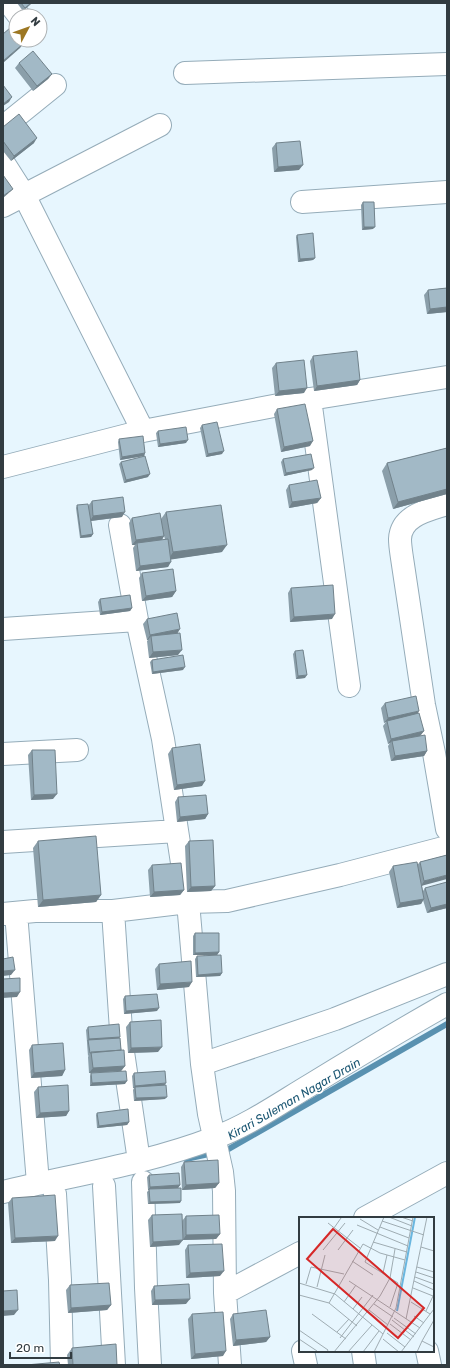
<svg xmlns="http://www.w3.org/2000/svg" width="450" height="1368" font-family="Rubik,sans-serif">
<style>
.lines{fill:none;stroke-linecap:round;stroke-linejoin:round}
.stream{stroke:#5991b0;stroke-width:6}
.minor-casing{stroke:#95acb9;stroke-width:24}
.minor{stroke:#fff;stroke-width:22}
.wall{fill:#8b9faa;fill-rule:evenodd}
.shaded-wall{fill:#71828b}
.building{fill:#a2b9c6;stroke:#71828b}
.labels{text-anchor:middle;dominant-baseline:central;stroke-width:3.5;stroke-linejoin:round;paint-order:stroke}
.water-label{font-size:12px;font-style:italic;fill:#1c5773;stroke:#fff}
.inset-river{fill:none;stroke:#6ab6df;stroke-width:2}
.inset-road{fill:none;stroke:#9facb2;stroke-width:1}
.view{fill:#d62828;fill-opacity:0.15;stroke:#d62828;stroke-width:2}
.inset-edge{fill:none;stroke:#323c41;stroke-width:2}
</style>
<rect width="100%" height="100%" fill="#e7f6fe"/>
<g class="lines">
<!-- stream -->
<path class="stream" d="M186 1159 227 1150 447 1024"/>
<defs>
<path id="minor" d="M9 3 19 16
M185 73 447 64
M3 127 55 85
M3 162 24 195 143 431
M302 202 447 192
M3 206 160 125
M310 399 349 686
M3 467 143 431 310 399 447 377
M447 504C429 510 401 515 400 539 400 545 401 551 402 558L424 705 434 753 447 829
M120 525 137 620 163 739 188 902 202 1064 209 1114 222 1172 224 1191 225 1293 230 1365
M3 629 137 620
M3 754 77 750
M3 842 177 831
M113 911 122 1045 139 1161
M16 913 38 1183
M3 914 35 911H113L188 902 227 901 340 875 447 847
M202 1064 335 1019 447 974
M143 1182 146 1288 150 1365
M104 1186 114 1365
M3 1192C73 1175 146 1164 214 1138 249 1125 280 1103 312 1084 356 1057 401 1030 447 1004
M55 1194 60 1280 62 1365
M365 1218 447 1173
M225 1293 300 1253
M303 1351 306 1365
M363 1351 365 1365
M427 1351 430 1365"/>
</defs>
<!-- minor casing -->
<use href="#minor" class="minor-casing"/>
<!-- minor -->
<use href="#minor" class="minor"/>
</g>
<!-- wall -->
<path class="wall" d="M17 3H32L23 11Z
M19 63 52 74 48 79 33 91 15 68Z
M3 127 34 143 11 161 3 151Z
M276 143 299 170 274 172 272 148Z
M363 202 373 229 362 230 361 205Z
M297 235 315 258 313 260 298 262 296 237Z
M447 288V312L427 314 424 295 428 290Z
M313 356 360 380 357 385 314 391 310 361Z
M276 363 304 393 275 396 272 368Z
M277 409 310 446 281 452 274 414Z
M202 425 222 454 206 457 200 428Z
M158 431 186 443 158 447 156 433Z
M119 439 145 453 144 456 120 460 118 442Z
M447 448V494L393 509 382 471 387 463Z
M283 459 312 470 284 476 281 462Z
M121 462 148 477 124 483 119 464Z
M289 485 321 498 317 503 289 508 286 490Z
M92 501 122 517 91 521 93 534 91 537 80 538 76 508 77 505 88 506Z
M166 512 222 552 171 559 168 567 136 571 133 548 135 545H132L129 523 132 518 161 519ZM164 536 165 539 162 540Z
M142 573 176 591 172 597 142 601 139 578Z
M291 588 332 619 290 622 288 593Z
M100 599 132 608 130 611 100 615 98 602Z
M147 619 178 633V655L149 658 147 641 148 640H147L143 624Z
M295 651 305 678 296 679 293 654Z
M152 660 183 670 152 674 150 662Z
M385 703 417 714 424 731 420 736 427 751 424 756 391 761 388 746 390 743 388 744 383 726 386 722 384 723 381 708Z
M172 748 202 786 174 790 168 754Z
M32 750 53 799 31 800 28 755Z
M178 797 208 814 205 819 177 822 175 802Z
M38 841 101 895 96 902 38 907 33 848Z
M189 841 215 886 211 891 187 892 185 846Z
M447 855 422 886 423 891 425 888 447 908 427 913 423 900 421 904 397 908 389 872 393 866 417 865 420 862Z
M152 865 184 890 180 895 150 897 148 870Z
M195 933 219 952 217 955H193V936Z
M197 956 222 973 220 976 196 977 195 959Z
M159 964 189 987 157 990 155 969Z
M125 996 157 1011 124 1014 123 999Z
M130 1022 158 1052 128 1053 126 1027Z
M88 1027 119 1038 125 1066 121 1071 89 1073 88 1057 89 1055 88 1056 87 1043V1042L86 1030Z
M32 1045 65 1070 62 1076 31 1078 29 1050Z
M91 1073 125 1084 90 1086V1076Z
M134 1073 164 1086 165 1099 134 1101 133 1090 134 1088H133L132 1076Z
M38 1087 69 1111 66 1116 36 1118 34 1092Z
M97 1113 129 1122 127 1125 97 1128 96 1115Z
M184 1162 219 1183 215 1188 182 1190 181 1167Z
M149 1175 180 1185 178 1188 162 1189 180 1203 148 1204 147 1192 149 1190H148L147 1177Z
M12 1198 55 1241 11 1243 8 1203Z
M152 1215 179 1245 150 1247 148 1220Z
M186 1216 220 1234 216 1239 183 1240 182 1221Z
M188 1245 220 1276 186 1278 185 1250Z
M70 1285 111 1305 107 1310 68 1313 66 1290Z
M154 1286 186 1304 152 1305 151 1291Z
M192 1314 223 1356 191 1359 188 1319Z
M233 1314 270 1337 266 1342 233 1346 230 1319Z
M72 1348 117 1365H68L67 1355Z"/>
<!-- shaded-wall -->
<path class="shaded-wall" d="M31 3H32L23 11 25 8Z
M24 43 20 48 3 63V61Z
M52 74 48 79 33 91 37 86Z
M12 97 9 102 3 106V104Z
M37 138 34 143 11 161 14 156Z
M303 165 299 170 274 172 278 167Z
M13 189 11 191 3 198V196Z
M364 227H375L373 229 362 230Z
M315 258 313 260 298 262 300 259Z
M447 307V312L427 314 430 309Z
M360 380 357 385 314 391 317 386Z
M307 388 304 393 275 396 279 391Z
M188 440 186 443 158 447 160 444Z
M313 441 310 446 281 452 284 447Z
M224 451 222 454 206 457 208 454Z
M145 453 144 456 120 460 122 457Z
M314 468 312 470 284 476 286 473Z
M150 474 148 477 124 483 126 480Z
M447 489V494L393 509 398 502Z
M321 498 317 503 289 508 292 502Z
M125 512 122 517 90 521 93 516Z
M93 534 91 537 80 538 81 536Z
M164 536 161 541 137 543 135 545H132L136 540Z
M227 545 222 552 168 560 173 552Z
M171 562 168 567 136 571 140 566Z
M176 591 172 597 142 601 146 596Z
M132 608 130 611 100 615 102 612Z
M335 614 332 619 290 622 294 617Z
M180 629 177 634 151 636 148 640H147L150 635Z
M182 650 178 655 149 658 153 652Z
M185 667 183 670 152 674 153 672Z
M307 675 305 678 296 679 298 676Z
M419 711 416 716 387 721 386 722 384 723 388 718Z
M424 731 420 736 392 741 390 743 388 744 391 739Z
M427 751 424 756 391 761 395 756Z
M205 781 202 786 174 790 177 785Z
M57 794 53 799 31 800 34 795Z
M208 814 205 819 177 822 180 817Z
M447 875V879L421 886 424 881Z
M215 886 211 891 187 892 191 887Z
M184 890 180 895 150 897 154 892Z
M101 895 96 902 38 907 43 900Z
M424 899 421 904 397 908 400 903Z
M447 904V908L427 913 431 908Z
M219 952 217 955H193L195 953Z
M15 970 11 975 3 976V971Z
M222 973 220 976 196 977 198 975Z
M192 982 189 987 157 990 160 984Z
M20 992 17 997 3 998V993Z
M159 1008 157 1011 124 1014 126 1011Z
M120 1037 118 1039 88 1040 87 1042 89 1039Z
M162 1047 158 1052 128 1053 131 1048Z
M125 1066 121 1071 89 1073 93 1068Z
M65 1070 62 1076 31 1078 34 1073Z
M127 1081 125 1084 90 1086 92 1083Z
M166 1083 164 1086 135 1087 134 1088H133L135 1086Z
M167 1097 165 1099 134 1101 136 1098Z
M69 1111 66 1116 36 1118 40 1113Z
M129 1122 127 1125 97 1128 99 1126Z
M219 1183 215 1188 182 1190 186 1185Z
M180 1185 178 1188 148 1190 150 1187Z
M181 1201 180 1203 148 1204 150 1202Z
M220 1234 216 1239 183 1240 186 1235Z
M58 1236 55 1241 11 1243 15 1238Z
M183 1240 179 1245 150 1247 153 1242Z
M224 1271 220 1276 186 1278 190 1273Z
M190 1299 186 1304 152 1305 155 1300Z
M111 1305 107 1310 68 1313 71 1308Z
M18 1310 14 1315 3 1316V1311Z
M270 1337 266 1342 233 1346 236 1340Z
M226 1351 223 1356 191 1359 195 1354Z"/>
<!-- building -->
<path class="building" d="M21 3H31L25 8Z
M10 28 16 34V40H21L24 43 3 61V34Z
M33 51 52 74 37 86 19 63Z
M3 85 12 97 3 104Z
M19 114 37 138 14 156 3 141V127Z
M300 141 303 165 278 167 276 143Z
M3 175 13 189 3 196Z
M363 202H374L375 227H364Z
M313 233 315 258 300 259 297 235Z
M447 288V307L430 309 428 290Z
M357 351 360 380 317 386 313 356Z
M304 360 307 388 279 391 276 363Z
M305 404 313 441 284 447 277 409Z
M217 422 224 451 208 454 202 425Z
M186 427 188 440 160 444 158 431Z
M143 436 145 453 122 457 119 439Z
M447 448V489L398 502 387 463Z
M311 454 314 468 286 473 283 459Z
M145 456 150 474 126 480 121 462Z
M317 480 321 498 292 502 289 485Z
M123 497 125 512 93 516 92 501Z
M88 504 93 534 81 536 77 505Z
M221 505 227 545 173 552 166 512Z
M160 513 164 536 136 540 132 518Z
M168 539 171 562 140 566 137 543Z
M173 569 176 591 146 596 142 573Z
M333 585 335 614 294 617 291 588Z
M130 595 132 608 102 612 100 599Z
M177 613 180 629 150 635 147 619Z
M180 633 182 650 153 652 151 636Z
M303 650 307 675 298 676 295 651Z
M183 655 185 667 153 672 152 660Z
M416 696 419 711 388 718 385 703Z
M419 713 424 731 391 739 387 721Z
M425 735 427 751 395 756 392 741Z
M200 744 205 781 177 785 172 748Z
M32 750H55L57 794 34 795Z
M206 795 208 814 180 817 178 797Z
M96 836 101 895 43 900 38 841Z
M213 840 215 886 191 887 189 841Z
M447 855V875L424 881 420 862Z
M417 862 424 899 400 903 393 866Z
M181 863 184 890 154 892 152 865Z
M447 882V904L431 908 425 888Z
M195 933H219V952L195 953Z
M221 955 222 973 198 975 197 956Z
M13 957 15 970 3 971V959Z
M191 961 192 982 160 984 159 964Z
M20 978V992L3 993V979Z
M157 994 159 1008 126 1011 125 996Z
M161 1020 162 1047 131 1048 130 1022Z
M119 1024 120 1037 89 1039 88 1027Z
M120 1038 121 1050 90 1053 88 1040Z
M63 1043 65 1070 34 1073 32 1045Z
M124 1050 125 1066 93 1068 91 1052Z
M126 1071 127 1081 92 1083 91 1073Z
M165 1071 166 1083 135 1086 134 1073Z
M68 1085 69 1111 40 1113 38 1087Z
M166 1085 167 1097 136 1098 135 1087Z
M128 1109 129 1122 99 1126 97 1113Z
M218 1160 219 1183 186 1185 184 1162Z
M179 1173 180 1185 150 1187 149 1175Z
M181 1188V1201L150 1202 149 1189Z
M55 1195 58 1236 15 1238 12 1198Z
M182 1214 183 1240 153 1242 152 1215Z
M219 1215 220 1234 186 1235V1216Z
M222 1244 224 1271 190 1273 188 1245Z
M109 1283 111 1305 71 1308 70 1285Z
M189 1284 190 1299 155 1300 154 1286Z
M17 1290 18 1310 3 1311V1291Z
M266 1310 270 1337 236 1340 233 1314Z
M223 1312 226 1351 195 1354 192 1314Z
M116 1344 117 1365H73L72 1348Z
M59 1362 60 1365H26Z"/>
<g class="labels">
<!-- water labels -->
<g class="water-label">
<text transform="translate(294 1099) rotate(-30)">Kirari Suleman Nagar Drain</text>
</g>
</g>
<!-- overview -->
<g transform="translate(299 1217)">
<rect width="135" height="135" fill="#e7f6fe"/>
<path class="inset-river" d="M98 94 116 0"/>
<path class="inset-road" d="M85 0 66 45 99 66 91 90M90 0 113 9M102 0 114 4M61 2 79 13M83 4 125 18M29 6 61 31M58 8 109 29M81 10 110 21M35 11 42 1M74 25 108 35M122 30 135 34M24 33 46 6M39 33 54 13M53 44 74 58M118 50 135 55M117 55 135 61M84 56 88 38M116 60 135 67M50 64 121 111M115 64 135 73M0 66 36 77 84 117M7 67 12 50 45 57M18 70 26 38M114 71 134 79M0 78 30 86 58 109M45 85 57 68M112 85 131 97M30 86 64 27 81 36 106 43M75 87 94 100M54 92 63 80M70 93 89 108M127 94 135 77M13 97 47 122M115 99 125 106M95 101 117 117M107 102 128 0M93 103 115 120M91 107 112 123M0 113 29 133 28 135M38 115 50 102M88 116 106 130M41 121 74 78M0 122 18 134M84 122 100 135M123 124 135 103M35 135 81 79 91 61 96 32M49 135 73 108M64 135 80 114M75 135 97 91 114 0M102 135 135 92M118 135 123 124 135 130"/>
<path class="view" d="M34 12 125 91 99 121 8 42Z"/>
<rect width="135" height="135" class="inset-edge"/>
</g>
<!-- border -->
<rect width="450" height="1368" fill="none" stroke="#323c41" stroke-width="8"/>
<!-- north arrow -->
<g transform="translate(28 28) rotate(49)"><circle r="19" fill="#ffffff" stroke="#adb1b3"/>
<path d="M0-3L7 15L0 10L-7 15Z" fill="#9c7723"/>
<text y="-6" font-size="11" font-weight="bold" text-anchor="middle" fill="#323c41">N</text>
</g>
<!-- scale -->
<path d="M10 1352v6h61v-6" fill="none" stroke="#323c41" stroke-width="2"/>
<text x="16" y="1352" font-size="12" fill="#323c41" stroke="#ffffff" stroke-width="3" paint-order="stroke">20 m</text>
</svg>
